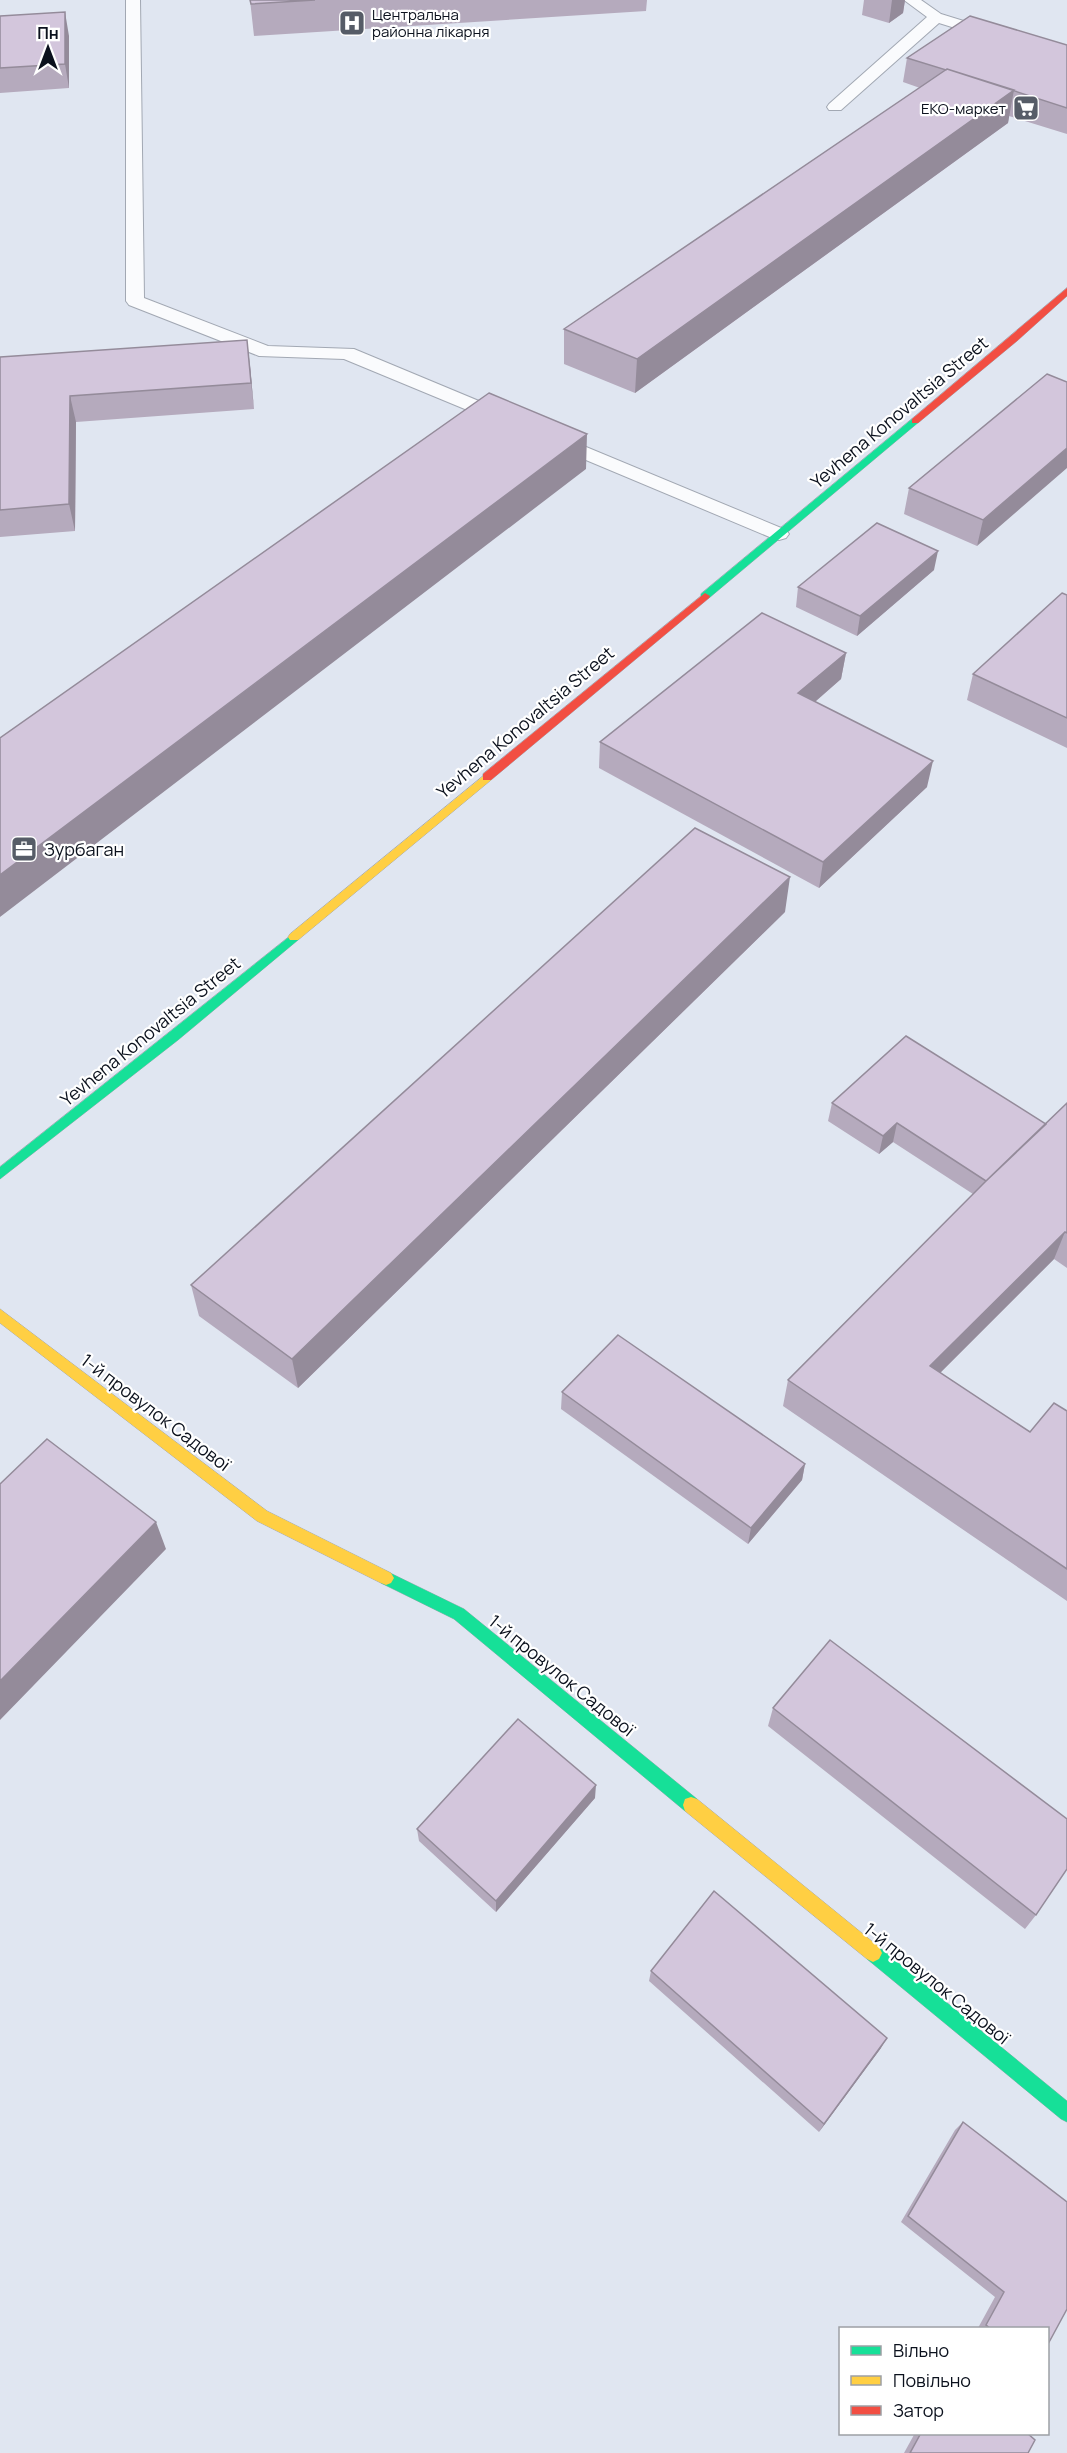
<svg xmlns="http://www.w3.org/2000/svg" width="1067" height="2453" font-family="Manrope,sans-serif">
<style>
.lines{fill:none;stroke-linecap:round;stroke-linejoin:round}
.lane-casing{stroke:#a2a8b3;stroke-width:2}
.fast-casing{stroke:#a2a8b3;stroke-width:1}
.slow-casing{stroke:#a2a8b3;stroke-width:1}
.jam-casing{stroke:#a2a8b3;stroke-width:1}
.lane{fill:#fafbfd;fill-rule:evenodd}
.fast{fill:#16e098;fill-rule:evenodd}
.slow{fill:#ffcf43;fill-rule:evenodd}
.jam{fill:#f24e42;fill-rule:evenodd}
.wall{fill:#b5aabd}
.shaded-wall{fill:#948b9a}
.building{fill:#d3c6dc;stroke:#948b9a;stroke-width:1.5}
.labels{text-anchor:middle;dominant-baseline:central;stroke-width:4.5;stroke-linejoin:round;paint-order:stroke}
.far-poi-label{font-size:15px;fill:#0b111d;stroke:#fff;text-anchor:start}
.street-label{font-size:18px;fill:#0b111d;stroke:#fff}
.poi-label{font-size:18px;fill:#0b111d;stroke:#fff;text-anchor:start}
</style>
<rect width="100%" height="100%" fill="#e0e6f1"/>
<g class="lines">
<defs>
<path id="lane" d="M126 0H140L144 298 268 346 354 349 515 416 518 420 515 424H501L344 359 259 356 129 305 126 301Z
M904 0H921L941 14 1067 53V63L939 23 841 110H829L827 107 829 104 927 17Z
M550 432 786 530 789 534 786 538 779 540 772 538 543 442 540 438 543 434Z"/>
<path id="fast" d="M912 419 920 421 709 598H701V594Z
M294 933 298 934 300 937 298 940 178 1040 0 1179V1167Z
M386 1571 464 1609 697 1799 699 1805 697 1811 691 1813 685 1811 454 1619 381 1583 378 1578 381 1573Z
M873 1944 879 1947 1067 2101V2122L1061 2119 867 1959 864 1953 867 1947Z"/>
<path id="slow" d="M487 773 493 777 491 780 298 940H290L288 937 290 934Z
M0 1309 267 1511 391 1573 394 1578 391 1583 386 1585 381 1583 257 1521 0 1323Z
M691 1797 697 1799 879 1947 882 1953 879 1959 873 1962 867 1959 685 1811 683 1805 685 1799Z"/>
<path id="jam" d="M1067 288V296L1017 341 918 423H912V419Z
M705 593 710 596 709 598 491 780H483V774Z"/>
</defs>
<!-- lane casing -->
<use href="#lane" class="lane-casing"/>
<!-- fast casing -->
<use href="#fast" class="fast-casing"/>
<!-- slow casing -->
<use href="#slow" class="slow-casing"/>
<!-- jam casing -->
<use href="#jam" class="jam-casing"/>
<!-- lane -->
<use href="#lane" class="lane"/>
<!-- fast -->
<use href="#fast" class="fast"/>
<!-- slow -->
<use href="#slow" class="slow"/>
<!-- jam -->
<use href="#jam" class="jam"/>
</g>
<!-- wall -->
<path class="wall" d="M250 0H647L646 11 254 36Z
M864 0H905L903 13 889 23 862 15Z
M0 16 69 36V88L0 93Z
M1067 45V134L1009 116 1008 123 635 393 564 364V329L920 88 903 82 907 58Z
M0 357 250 366 254 409 76 422 75 531 0 537Z
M1047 374 977 546 904 514 909 488Z
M934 570 857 636 796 607 798 587Z
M1067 595V748L967 700 973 674Z
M846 653 841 679 815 702 927 787 819 888 599 768 600 742Z
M785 912 298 1388 199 1316 191 1285Z
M832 1103 1046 1124 1067 1103V1268L1054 1259 940 1373 1030 1432 1067 1411V1601L783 1406 788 1380 973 1194 893 1142 879 1154 828 1121Z
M562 1392 805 1464 802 1480 748 1544 561 1409Z
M773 1708 1036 1915 1025 1929 768 1726Z
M595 1798 496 1912 419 1841 417 1829Z
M651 1971 881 2048 819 2132 649 1981Z
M963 2122 1047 2328H978L995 2297 901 2222 955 2130Z
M915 2433H1027L1028 2453H904Z"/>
<!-- shaded-wall -->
<path class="shaded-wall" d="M892 0H905L903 13 889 23Z
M65 12 69 36V88L65 64Z
M1014 90 1008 123 635 393 637 359Z
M247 340 250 366 254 409 251 383Z
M70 396 76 422 75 531 69 504Z
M587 434 586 469 0 917V875Z
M1067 448V468L977 546 983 520Z
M938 551 934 570 857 636 860 616Z
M846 653 841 679 794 720 798 693Z
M933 761 927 787 819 888 823 862Z
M790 877 785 912 298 1388 292 1359Z
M897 1123 893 1142 879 1154 883 1136Z
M1065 1232 1054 1259 921 1392 930 1366Z
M805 1464 802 1480 748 1544 751 1528Z
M156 1522 166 1549 0 1720V1681Z
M596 1785 595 1798 496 1912V1901Z
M887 2038 881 2048 819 2132 824 2124Z"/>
<!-- building -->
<path class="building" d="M250 0H315L251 4Z
M65 12V64L0 68V16Z
M970 16 1067 45V108L947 69 946 70 907 58Z
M947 69 1014 90 637 359 564 329Z
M247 340 251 383 70 396 69 504 0 510V357Z
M1047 374 1067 382V448L983 520 909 488Z
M489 393 587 434 0 875V738Z
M877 523 938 551 860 616 798 587Z
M1062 593 1067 595V718L973 674Z
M762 613 846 653 798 693 933 761 823 862 600 742Z
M695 828 790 877 292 1359 191 1285Z
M906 1036 1046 1124 986 1181 897 1123 883 1136 832 1103Z
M1067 1103V1233L1065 1232 930 1366 1030 1432 1054 1403 1067 1411V1569L788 1380 987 1180Z
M618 1335 805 1464 751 1528 562 1392Z
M47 1439 156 1522 0 1681V1484Z
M830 1640 1067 1819V1869L1036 1915 773 1708Z
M518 1719 596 1785 496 1901 417 1829Z
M714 1891 887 2038 824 2124 651 1971Z
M963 2122 1067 2202V2309L1047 2346V2328H990L986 2325 1004 2292 908 2216Z
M921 2433H1027L1035 2440 1028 2453H910Z"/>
<!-- icons -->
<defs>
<symbol id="hospital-square" viewBox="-11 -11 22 22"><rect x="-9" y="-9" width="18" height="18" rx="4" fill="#565c67" stroke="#fff"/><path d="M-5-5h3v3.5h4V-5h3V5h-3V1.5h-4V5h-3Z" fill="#fff"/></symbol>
<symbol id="supermarket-square" viewBox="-11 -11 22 22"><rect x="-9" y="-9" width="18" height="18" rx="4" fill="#565c67" stroke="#fff"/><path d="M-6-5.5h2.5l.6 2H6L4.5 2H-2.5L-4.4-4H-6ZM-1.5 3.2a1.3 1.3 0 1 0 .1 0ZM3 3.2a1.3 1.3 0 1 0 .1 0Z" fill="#fff"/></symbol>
<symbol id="office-square" viewBox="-11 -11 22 22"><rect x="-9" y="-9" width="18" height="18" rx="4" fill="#565c67" stroke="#fff"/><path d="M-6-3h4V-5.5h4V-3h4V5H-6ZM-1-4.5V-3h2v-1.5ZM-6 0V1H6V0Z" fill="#fff"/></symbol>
</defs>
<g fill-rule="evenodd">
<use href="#hospital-square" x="337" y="8" width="30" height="30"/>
<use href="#supermarket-square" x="1011" y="93" width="30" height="30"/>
<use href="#office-square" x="9" y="834" width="30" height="30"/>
</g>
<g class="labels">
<!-- far-poi labels -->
<g class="far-poi-label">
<text x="372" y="14">Центральна<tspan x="372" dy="17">районна лікарня</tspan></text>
<text x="1006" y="108" text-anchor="end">ЕКО-маркет</text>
</g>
<!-- street labels -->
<g class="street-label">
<text transform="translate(899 412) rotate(-40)">Yevhena Konovaltsia Street</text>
<text transform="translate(525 722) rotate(-40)">Yevhena Konovaltsia Street</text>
<text transform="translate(150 1031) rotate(-39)">Yevhena Konovaltsia Street</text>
<text transform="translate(156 1412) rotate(37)">1-й провулок Садової</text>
<text transform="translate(562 1675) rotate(39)">1-й провулок Садової</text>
<text transform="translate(937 1983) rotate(39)">1-й провулок Садової</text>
</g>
<!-- poi labels -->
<g class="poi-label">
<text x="44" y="849">Зурбаган</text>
</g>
</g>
<!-- legend -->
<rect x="839" y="2327" width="210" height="108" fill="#ffffff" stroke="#9da0a5" stroke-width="1.5"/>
<rect x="851" y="2346" width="30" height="9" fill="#16e098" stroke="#9da0a5" stroke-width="1.5"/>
<text x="893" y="2357" font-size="18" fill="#0b111d">Вільно</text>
<rect x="851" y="2376" width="30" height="9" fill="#ffcf43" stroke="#9da0a5" stroke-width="1.5"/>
<text x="893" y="2387" font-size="18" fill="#0b111d">Повільно</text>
<rect x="851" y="2406" width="30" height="9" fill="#f24e42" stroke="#9da0a5" stroke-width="1.5"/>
<text x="893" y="2417" font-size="18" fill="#0b111d">Затор</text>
<!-- north arrow -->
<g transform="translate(48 48)" stroke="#ffffff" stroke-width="4.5" paint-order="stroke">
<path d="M0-4.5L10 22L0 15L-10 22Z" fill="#0b111d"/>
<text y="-9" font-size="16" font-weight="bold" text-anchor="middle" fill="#0b111d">Пн</text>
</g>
</svg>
